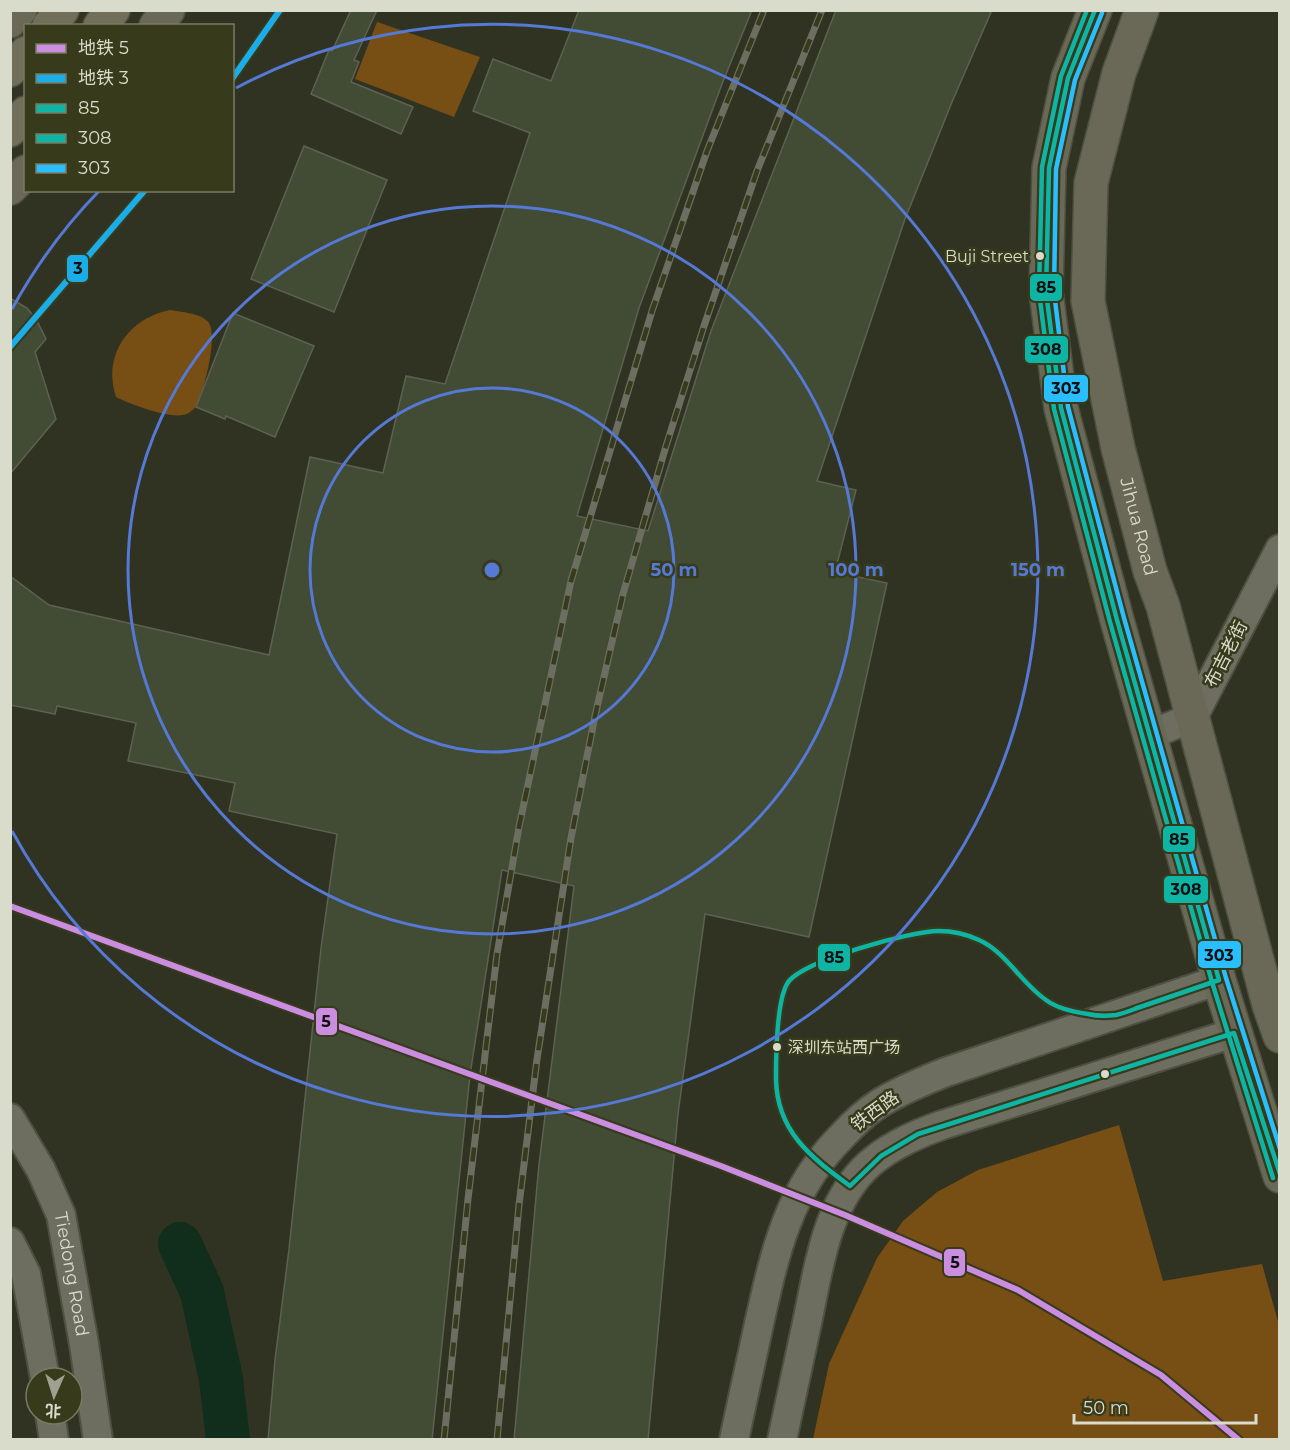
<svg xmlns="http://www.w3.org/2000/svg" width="1290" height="1450" font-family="Montserrat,'Noto Sans SC',sans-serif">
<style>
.green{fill:#774e14}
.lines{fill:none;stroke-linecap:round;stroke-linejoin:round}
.river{stroke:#112e1d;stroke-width:44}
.building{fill:#424c35;stroke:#5c6153;stroke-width:1.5}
.secondary-casing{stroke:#4e5041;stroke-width:32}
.primary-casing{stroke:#4e5041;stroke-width:36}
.highway-casing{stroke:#4e5041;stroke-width:36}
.secondary{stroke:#6e6e60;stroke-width:28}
.primary{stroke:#6a6958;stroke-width:33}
.highway{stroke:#716e5a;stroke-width:33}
.rail-casing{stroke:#6c6e61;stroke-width:7}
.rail{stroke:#373a1b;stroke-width:4.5;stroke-dasharray:14;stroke-linecap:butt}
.bus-1-casing{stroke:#373a1b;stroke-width:9}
.bus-2-casing{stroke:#373a1b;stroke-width:9}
.bus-3-casing{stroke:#373a1b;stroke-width:9}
.bus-1{stroke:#0eb5a5;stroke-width:4.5}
.bus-2{stroke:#0eb5a5;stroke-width:4.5}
.bus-3{stroke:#29bfff;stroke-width:4.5}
.metro-1-casing{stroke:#373a1b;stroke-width:10}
.metro-2-casing{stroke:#373a1b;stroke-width:10}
.metro-1{stroke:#ca8ddf;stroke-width:6}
.metro-2{stroke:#1aade7;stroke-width:6}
.ring{fill:none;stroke:#5579d4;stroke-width:3}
.bus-dot{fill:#d9dcca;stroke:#373a1b;stroke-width:2}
.labels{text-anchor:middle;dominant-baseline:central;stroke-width:5;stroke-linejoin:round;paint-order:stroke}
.bus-label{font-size:16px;fill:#d9dcca;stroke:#373a1b;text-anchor:end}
.street-label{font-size:18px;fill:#d9dcca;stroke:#373a1b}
.centre{fill:#5579d4;stroke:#373a1b;stroke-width:3}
.ring-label{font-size:18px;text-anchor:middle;font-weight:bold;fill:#5579d4;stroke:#373a1b;stroke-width:5;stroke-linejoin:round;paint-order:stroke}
.line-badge{stroke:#373a1b;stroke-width:2}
.pale-badge-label{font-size:16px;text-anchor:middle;font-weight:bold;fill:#111}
</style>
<rect width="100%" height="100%" fill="#313322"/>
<!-- green -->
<path class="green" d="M377 22 480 57 454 117 355 79Z
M170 310C181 312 202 313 209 323 218 338 204 389 197 405 195 409 187 415 183 415 168 418 129 404 116 397 102 355 129 318 170 310Z
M1119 1125 1163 1281 1262 1264 1279 1325V1439H813L829 1364 877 1258 903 1221 937 1192 978 1170Z"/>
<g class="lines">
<!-- river -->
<path class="river" d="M180 1244 202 1292 221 1379 228 1440"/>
</g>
<!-- building -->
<path class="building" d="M351 10H377L354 60 359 62 351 82 413 107 401 134 311 94 329 50 332 51Z
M579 10H752L722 84 639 308 577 516 648 531 711 331 836 10H992L952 102 905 219 817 481 856 490 835 572 887 583 809 937 705 914 678 1114 648 1440H514L539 1164 574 886 502 870 470 1075 432 1440H268L275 1360 289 1249 321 948 337 834 229 811 235 783 128 761 136 723 57 706 55 714 10 705V576L49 605 269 655 310 457 383 473 406 376 445 384 530 133 473 111 493 59 551 81Z
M304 146 387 180 334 312 251 279Z
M10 298 27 308 36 319 46 339 35 352 56 419 10 474Z
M233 313 314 346 275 437 226 416 225 419 196 407Z"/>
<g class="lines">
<defs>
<g id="secondary">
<path d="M1150 735 1193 717 1280 549"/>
<path id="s1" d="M10 1118 41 1170 61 1215 84 1344 98 1440"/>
<path d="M10 1242 26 1274 45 1378"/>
<path d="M50 1414 54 1440"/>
<path d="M734 1440C742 1401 751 1362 759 1324 775 1252 788 1190 842 1136 853 1124 866 1112 880 1103 901 1090 923 1081 946 1072L1219 980"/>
<path d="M782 1440C790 1401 799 1362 807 1323 818 1271 825 1210 863 1170 884 1148 914 1135 942 1125L1234 1033"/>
</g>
<g id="primary">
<path d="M1095 10 1068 78 1049 168 1046 292 1061 408 1117 620 1219 980 1280 1176"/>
<path id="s2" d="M1142 10 1119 73 1091 183 1088 301 1118 448 1150 571 1163 606 1269 1005 1280 1036"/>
<path d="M10 21 20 10"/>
<path d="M156 26 168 10"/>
<path d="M10 188 26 172"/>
</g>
<path id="highway" d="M49 26 62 10
M100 26 113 10
M10 70 26 53
M10 130 26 113"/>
</defs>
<!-- secondary casing -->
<use href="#secondary" class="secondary-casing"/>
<!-- primary casing -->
<use href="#primary" class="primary-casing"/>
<!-- highway casing -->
<use href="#highway" class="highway-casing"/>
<!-- secondary -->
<use href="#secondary" class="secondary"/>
<!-- primary -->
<use href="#primary" class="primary"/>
<!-- highway -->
<use href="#highway" class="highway"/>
<defs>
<path id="rail" d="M444 1440 468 1199 497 954 519 827 571 581 652 311 707 151 764 10
M497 1440 519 1205 537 1059 571 838 595 716 623 594 666 446 704 326 757 171 822 10"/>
</defs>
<!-- rail casing -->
<use href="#rail" class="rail-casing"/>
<!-- rail -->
<use href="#rail" class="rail"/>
<defs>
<path id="bus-1" d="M1095 10 1068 78 1049 168 1046 292 1061 408 1117 620 1219 980C1195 988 1170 997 1146 1005 1136 1008 1126 1013 1116 1015 1108 1016 1096 1016 1088 1014 1074 1012 1058 1009 1046 1000 1021 983 1006 952 979 940 966 934 953 931 939 931 910 931 807 960 789 981 776 997 776 1058 776 1079 777 1132 811 1157 850 1186L881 1156 918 1134 1234 1033 1280 1174"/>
<path id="bus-2" d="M1087 10 1061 76 1042 167 1039 292 1054 409 1110 622 1212 982 1273 1178"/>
<path id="bus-3" d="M1102 13 1075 80 1056 169 1054 292 1068 407 1124 618 1226 978 1280 1149"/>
</defs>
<!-- bus-1 casing -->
<use href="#bus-1" class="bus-1-casing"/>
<!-- bus-2 casing -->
<use href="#bus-2" class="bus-2-casing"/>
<!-- bus-3 casing -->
<use href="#bus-3" class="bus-3-casing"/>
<!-- bus-1 -->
<use href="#bus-1" class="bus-1"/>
<!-- bus-2 -->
<use href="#bus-2" class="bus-2"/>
<!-- bus-3 -->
<use href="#bus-3" class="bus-3"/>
<defs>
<path id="metro-1" d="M10 906 721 1166 845 1215 1018 1290 1161 1375 1239 1440"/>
<path id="metro-2" d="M232 79 280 10
M10 347 145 190"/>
</defs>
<!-- metro-1 casing -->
<use href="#metro-1" class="metro-1-casing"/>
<!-- metro-2 casing -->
<use href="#metro-2" class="metro-2-casing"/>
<!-- metro-1 -->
<use href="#metro-1" class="metro-1"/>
<!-- metro-2 -->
<use href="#metro-2" class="metro-2"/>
</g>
<!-- distance rings -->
<g class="ring">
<circle cx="492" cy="570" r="182"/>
<circle cx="492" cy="570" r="364"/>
<path d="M12 309A546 546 0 0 1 99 191M236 88A546 546 0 1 1 12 831"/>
</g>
<!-- markers -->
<g class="bus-dot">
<circle cx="1040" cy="256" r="5"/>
<circle cx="777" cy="1047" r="5"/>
<circle cx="1105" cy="1074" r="5"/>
</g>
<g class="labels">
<!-- bus labels -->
<g class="bus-label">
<text x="1029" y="256">Buji Street</text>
<text x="788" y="1047" text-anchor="start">深圳东站西广场</text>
</g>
<!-- street labels -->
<g class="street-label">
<text stroke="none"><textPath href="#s2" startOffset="530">Jihua Road</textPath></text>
<text transform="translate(1226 654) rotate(-63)">布吉老街</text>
<text transform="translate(875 1111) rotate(-36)">铁西路</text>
<text stroke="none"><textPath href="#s1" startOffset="170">Tiedong Road</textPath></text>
</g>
</g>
<circle cx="492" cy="570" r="9" class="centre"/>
<g class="ring-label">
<text x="674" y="576">50 m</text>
<text x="856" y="576">100 m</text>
<text x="1038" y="576">150 m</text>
</g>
<g class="line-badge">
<rect x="66" y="254" width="23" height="29" rx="6" fill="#1aade7"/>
<rect x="1029" y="273" width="34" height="29" rx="6" fill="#0eb5a5"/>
<rect x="1024" y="335" width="45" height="29" rx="6" fill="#0eb5a5"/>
<rect x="1043" y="374" width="46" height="29" rx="6" fill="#29bfff"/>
<rect x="1162" y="825" width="34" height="28" rx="6" fill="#0eb5a5"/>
<rect x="1163" y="875" width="46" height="29" rx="6" fill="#0eb5a5"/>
<rect x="1197" y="940" width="45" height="29" rx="6" fill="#29bfff"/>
<rect x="817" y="943" width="34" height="29" rx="6" fill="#0eb5a5"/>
<rect x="315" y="1007" width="23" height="29" rx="6" fill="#ca8ddf"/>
<rect x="943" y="1248" width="23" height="29" rx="6" fill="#ca8ddf"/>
</g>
<g class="pale-badge-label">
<text x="78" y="274">3</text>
<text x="1046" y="293">85</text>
<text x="1046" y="355">308</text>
<text x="1066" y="394">303</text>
<text x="1179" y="845">85</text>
<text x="1186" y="895">308</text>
<text x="1219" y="961">303</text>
<text x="834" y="963">85</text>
<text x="326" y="1027">5</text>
<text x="955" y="1268">5</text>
</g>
<!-- border -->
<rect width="1290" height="1450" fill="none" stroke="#d9dcca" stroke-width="24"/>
<!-- legend -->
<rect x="24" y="24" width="210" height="168" fill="#373a1b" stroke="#787b61" stroke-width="1.5"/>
<rect x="36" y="44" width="30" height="9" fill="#ca8ddf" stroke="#787b61" stroke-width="1.5"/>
<text x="78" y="54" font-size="18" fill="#d9dcca">地铁 5</text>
<rect x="36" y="74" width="30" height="9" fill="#1aade7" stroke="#787b61" stroke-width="1.5"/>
<text x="78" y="84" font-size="18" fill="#d9dcca">地铁 3</text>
<rect x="36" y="104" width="30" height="9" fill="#0eb5a5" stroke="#787b61" stroke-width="1.5"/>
<text x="78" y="114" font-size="18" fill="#d9dcca">85</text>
<rect x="36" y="134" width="30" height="9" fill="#0eb5a5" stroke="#787b61" stroke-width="1.5"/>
<text x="78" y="144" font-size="18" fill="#d9dcca">308</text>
<rect x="36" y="164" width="30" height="9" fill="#29bfff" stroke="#787b61" stroke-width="1.5"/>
<text x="78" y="174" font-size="18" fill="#d9dcca">303</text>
<!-- north arrow -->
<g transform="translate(54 1396) rotate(183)"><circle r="28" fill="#373a1b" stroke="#787b61" stroke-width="1.5"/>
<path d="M0-4.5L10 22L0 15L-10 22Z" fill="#9ea18f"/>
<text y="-9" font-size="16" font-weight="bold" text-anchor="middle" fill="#d9dcca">北</text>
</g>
<!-- scale -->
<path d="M1074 1414v9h182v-9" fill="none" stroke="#d9dcca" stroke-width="3"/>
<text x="1083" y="1414" font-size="18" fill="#d9dcca" stroke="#373a1b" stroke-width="4.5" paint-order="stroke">50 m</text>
</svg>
